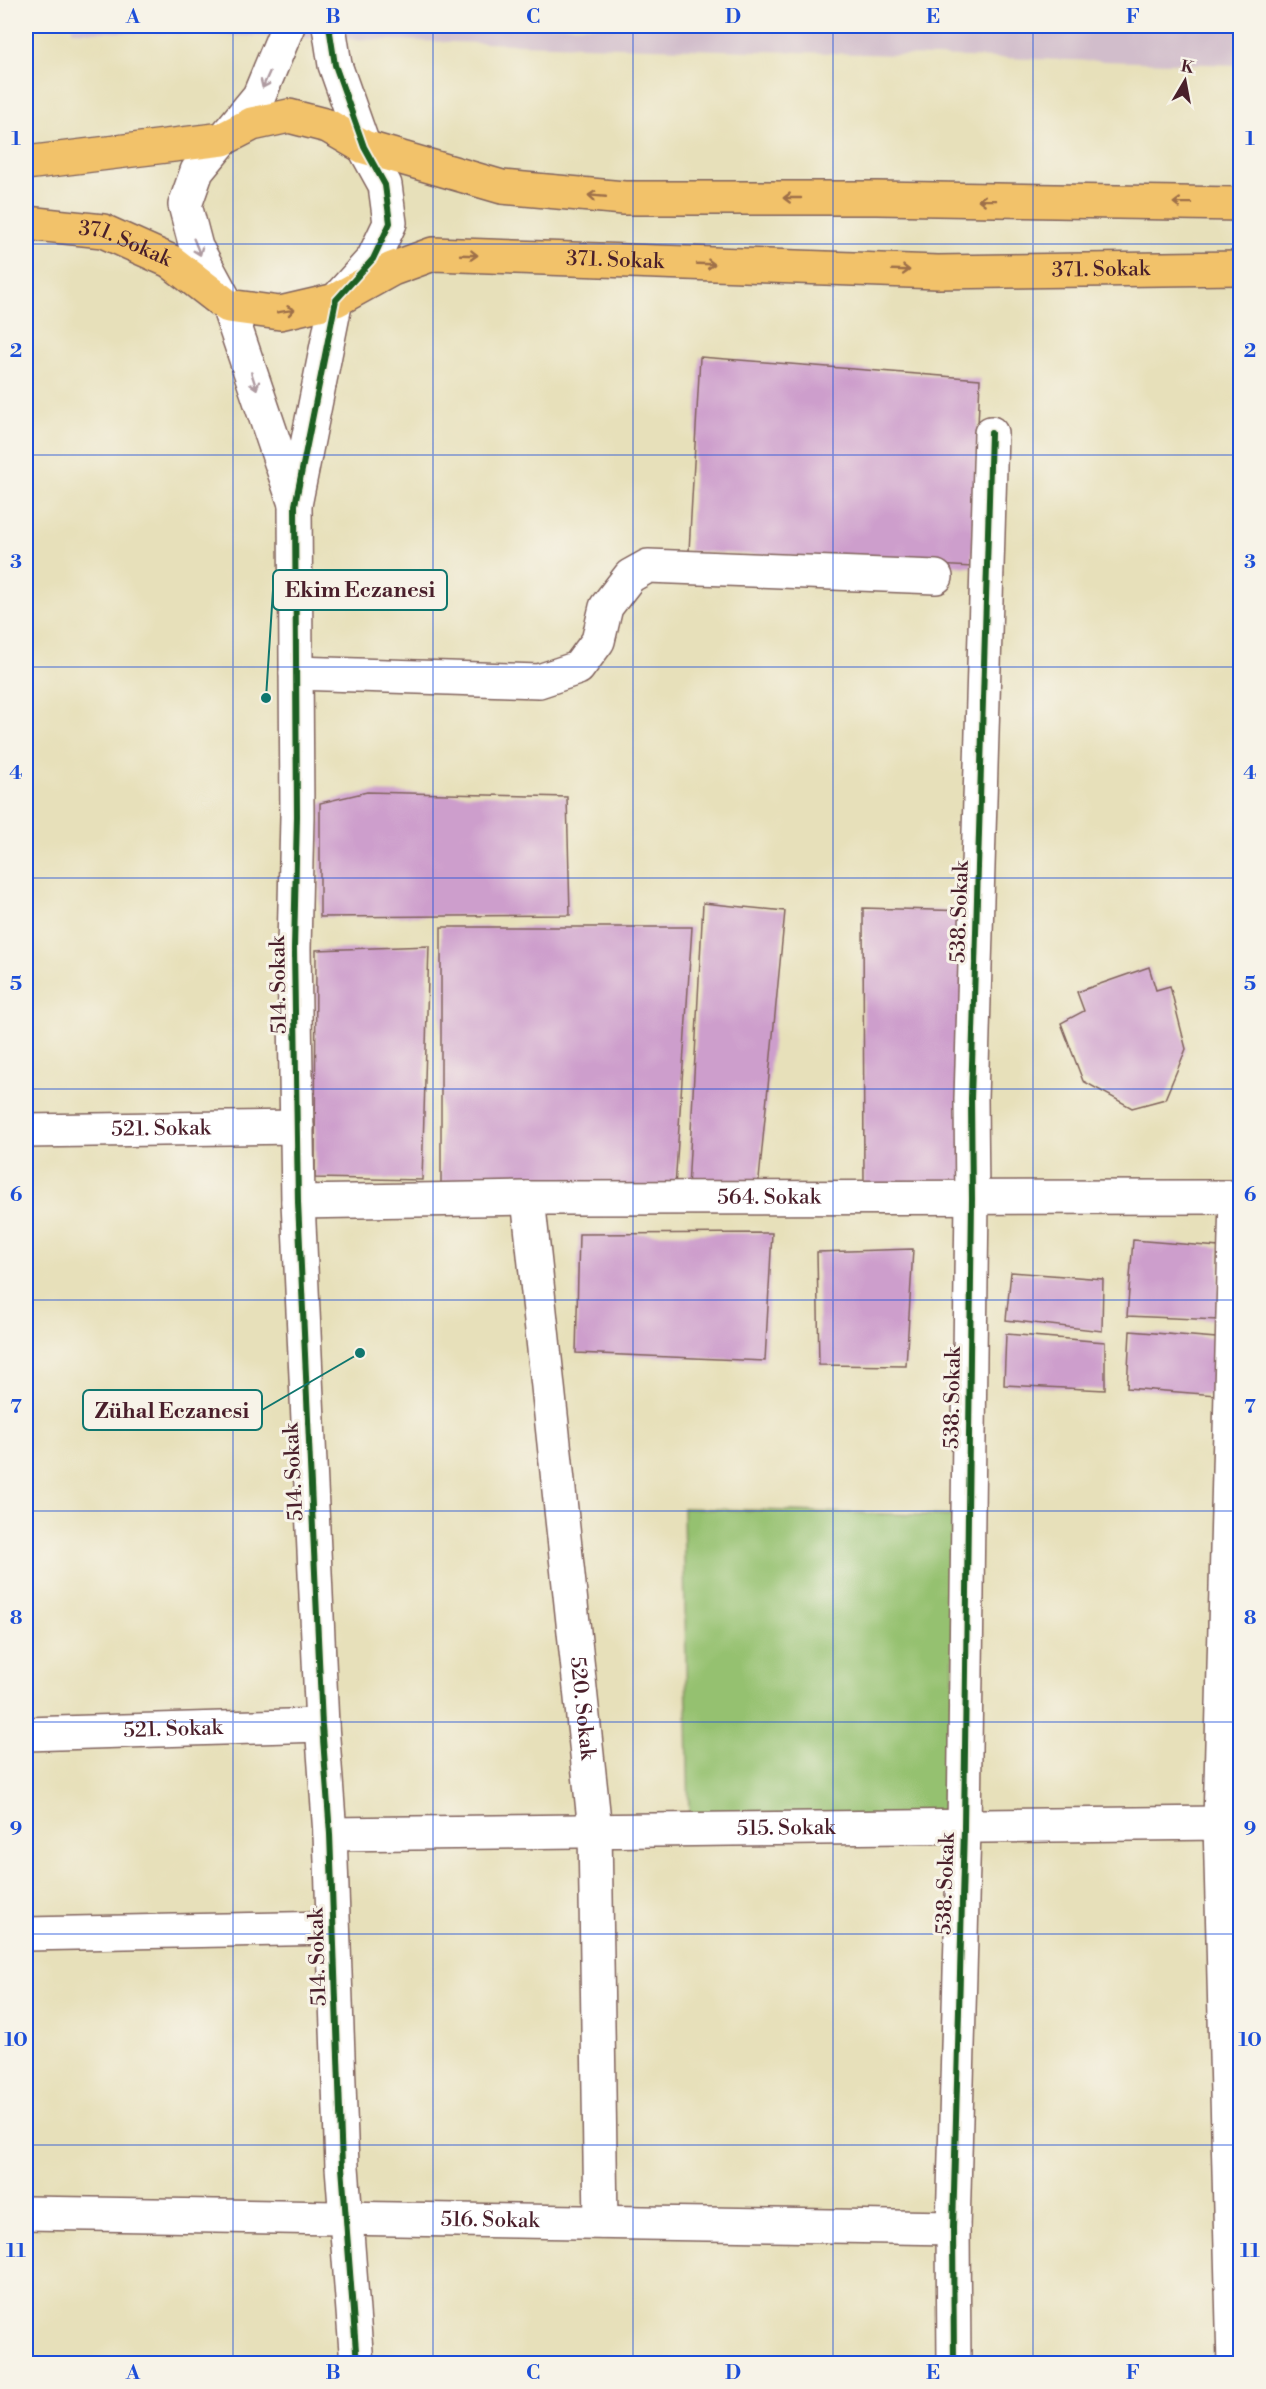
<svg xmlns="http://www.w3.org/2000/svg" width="1266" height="2389" font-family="'Libre Bodoni',serif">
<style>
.industrial{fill:#d1bdcb}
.green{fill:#95c16f;stroke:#70704d;stroke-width:1.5}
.building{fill:#cd9ecc}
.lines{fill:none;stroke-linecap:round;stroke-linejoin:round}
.minor-casing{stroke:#81635d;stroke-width:36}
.major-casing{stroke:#81635d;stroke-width:36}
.minor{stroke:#fff;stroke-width:33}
.major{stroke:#f2c26a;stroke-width:33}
.cycleway-casing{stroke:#f7f3e8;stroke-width:10}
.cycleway{stroke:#1b5e20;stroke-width:6}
.oneway{stroke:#ae9aa0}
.oneway2{stroke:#9e704a}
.grid{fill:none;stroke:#1d4ed8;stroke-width:1.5;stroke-opacity:0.55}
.labels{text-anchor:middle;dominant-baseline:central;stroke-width:6;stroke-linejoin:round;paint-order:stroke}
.street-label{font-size:21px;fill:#4a1f2b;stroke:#f7f3e8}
.leader{fill:none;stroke:#0f766e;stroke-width:2}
.callout-dot{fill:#0f766e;stroke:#f7f3e8;stroke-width:2}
.callout{fill:#f7f3e8;stroke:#0f766e;stroke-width:2}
.callout-label{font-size:22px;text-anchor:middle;font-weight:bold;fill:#4a1f2b}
.neatline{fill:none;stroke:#1d4ed8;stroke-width:2}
.grid-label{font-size:20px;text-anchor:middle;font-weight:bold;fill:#1d4ed8}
</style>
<rect width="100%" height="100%" fill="#f7f3e8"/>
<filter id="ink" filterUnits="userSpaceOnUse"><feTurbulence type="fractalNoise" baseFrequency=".0167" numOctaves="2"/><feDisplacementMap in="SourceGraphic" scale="12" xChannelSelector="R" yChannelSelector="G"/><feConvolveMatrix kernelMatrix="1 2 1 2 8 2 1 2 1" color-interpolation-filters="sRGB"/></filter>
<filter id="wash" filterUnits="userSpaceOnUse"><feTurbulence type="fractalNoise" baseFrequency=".008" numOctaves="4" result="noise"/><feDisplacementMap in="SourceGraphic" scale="24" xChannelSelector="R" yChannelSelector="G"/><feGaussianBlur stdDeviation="1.35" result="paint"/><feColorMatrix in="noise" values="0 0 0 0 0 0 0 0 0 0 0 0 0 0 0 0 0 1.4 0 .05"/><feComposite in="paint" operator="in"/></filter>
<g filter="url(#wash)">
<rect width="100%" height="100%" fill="#e7e0ba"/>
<!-- industrial -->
<path class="industrial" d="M72 26H1240V65L72 31Z"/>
<!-- green -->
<path class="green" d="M683 1508 953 1516 954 1819 689 1818Z"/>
<g id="blocks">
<!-- building -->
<path class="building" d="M700 357 980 379 972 567 689 551Z
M367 792 567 797 570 915 320 917V803Z
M703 903 785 911 758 1190 688 1189Z
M863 908 969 911 965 1193 864 1190Z
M441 927H692L675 1188 441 1189Z
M429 946 422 1180 315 1178 316 950Z
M1149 967 1156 990 1170 986 1186 1049 1165 1099 1132 1108 1083 1081 1061 1023 1084 1011 1077 992Z
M772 1233 765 1361 576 1353 579 1234Z
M1133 1240 1219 1247V1320L1127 1316Z
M913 1249 906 1366 819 1365 817 1252Z
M1011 1272 1103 1279 1102 1331 1006 1320Z
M1130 1331 1216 1338V1395L1127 1388Z
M1006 1334 1105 1342V1390L1004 1385Z"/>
</g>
</g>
<g filter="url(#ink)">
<use href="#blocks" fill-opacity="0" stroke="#81635d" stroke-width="1.5"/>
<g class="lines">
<defs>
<g id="minor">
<path d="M288 26 259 96 197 171 185 205 196 247 228 306 295 504"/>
<path d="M329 26 335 65 364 147 385 185 390 223 373 259 336 300 295 505 297 816 294 949 298 1202 322 1725 330 1834 342 2167 357 2364"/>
<path d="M296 673 539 681 578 668 598 641 606 607 630 576 648 566 936 577"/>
<path id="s1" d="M26 1131 297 1127"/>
<path id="s2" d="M528 1198 595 1830 601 2222"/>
<path id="s3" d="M298 1202 528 1198 1240 1197"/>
<path id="s4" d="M26 1734 322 1725"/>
<path id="s5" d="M330 1834 1220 1823 1239 1828"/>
<path d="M26 1934 333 1928"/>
<path id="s6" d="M26 2213 953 2228"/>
<path d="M954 2364 953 2228 964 1828 972 1199 971 1099 991 433"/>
<path d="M1234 2364 1220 1823 1236 1197"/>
</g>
<g id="major">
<path d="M26 163 223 139 252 124 289 116 328 126 364 147 502 187 624 198H877L1240 204"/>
<path id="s7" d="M26 223 103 231 170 261 228 306 280 313 336 300 392 269 433 254 938 272 1240 268"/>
</g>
</defs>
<!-- minor casing -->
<use href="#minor" class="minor-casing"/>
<!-- major casing -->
<use href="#major" class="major-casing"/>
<!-- minor -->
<use href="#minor" class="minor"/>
<!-- major -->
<use href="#major" class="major"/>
<defs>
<path id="cycleway" d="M329 26 335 65 364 147 385 185 390 223 373 259 336 300 295 505 297 816 294 949 298 1202 322 1725 330 1834 342 2167 357 2364
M954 2364 953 2228 964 1828 972 1199 971 1099 991 433"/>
</defs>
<!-- cycleway casing -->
<use href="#cycleway" class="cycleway-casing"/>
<!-- cycleway -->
<use href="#cycleway" class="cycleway"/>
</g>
<!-- one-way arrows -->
<defs><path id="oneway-shaft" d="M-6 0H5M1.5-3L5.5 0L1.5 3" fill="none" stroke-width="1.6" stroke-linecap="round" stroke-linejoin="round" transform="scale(1.5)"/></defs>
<g class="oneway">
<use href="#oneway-shaft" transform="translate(266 80) rotate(114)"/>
<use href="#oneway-shaft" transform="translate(197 247) rotate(68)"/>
<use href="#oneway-shaft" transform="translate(254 381) rotate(72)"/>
</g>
<g class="oneway2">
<use href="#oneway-shaft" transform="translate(597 196) rotate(-175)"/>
<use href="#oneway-shaft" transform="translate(792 198) rotate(180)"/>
<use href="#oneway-shaft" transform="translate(987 200) rotate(-179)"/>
<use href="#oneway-shaft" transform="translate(1182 203) rotate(-179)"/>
<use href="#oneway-shaft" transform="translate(469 255) rotate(2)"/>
<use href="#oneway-shaft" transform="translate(706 264) rotate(2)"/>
<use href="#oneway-shaft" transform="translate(901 270) rotate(2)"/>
<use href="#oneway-shaft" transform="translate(286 311) rotate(-9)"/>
</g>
</g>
<!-- grid -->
<path class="grid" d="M233 26V2364M433 26V2364M633 26V2364M833 26V2364M1033 26V2364M26 244H1240M26 455H1240M26 667H1240M26 878H1240M26 1089H1240M26 1300H1240M26 1511H1240M26 1722H1240M26 1934H1240M26 2145H1240"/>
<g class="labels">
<!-- street labels -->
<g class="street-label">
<text stroke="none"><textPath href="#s7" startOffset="102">371. Sokak</textPath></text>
<text stroke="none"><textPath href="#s7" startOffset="624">371. Sokak</textPath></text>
<text stroke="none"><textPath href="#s7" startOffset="1110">371. Sokak</textPath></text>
<text transform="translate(960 912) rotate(-88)">538. Sokak</text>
<text transform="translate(279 985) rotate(-91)">514. Sokak</text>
<text stroke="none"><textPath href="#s1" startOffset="135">521. Sokak</textPath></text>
<text stroke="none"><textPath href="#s3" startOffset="471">564. Sokak</textPath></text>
<text transform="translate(953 1398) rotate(-89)">538. Sokak</text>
<text transform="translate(294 1472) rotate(-93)">514. Sokak</text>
<text stroke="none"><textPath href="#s2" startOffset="513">520. Sokak</textPath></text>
<text stroke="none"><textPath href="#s4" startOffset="147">521. Sokak</textPath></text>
<text stroke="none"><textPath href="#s5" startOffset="456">515. Sokak</textPath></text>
<text transform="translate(946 1884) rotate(-88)">538. Sokak</text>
<text transform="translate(318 1957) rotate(-92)">514. Sokak</text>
<text stroke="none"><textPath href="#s6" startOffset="464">516. Sokak</textPath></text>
</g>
</g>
<!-- callouts -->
<path class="leader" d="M266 698L273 590M360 1353L262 1410"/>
<g class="callout-dot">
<circle cx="266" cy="698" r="6"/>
<circle cx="360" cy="1353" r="6"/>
</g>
<g class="callout">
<rect x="273" y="570" width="174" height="40" rx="6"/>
<rect x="83" y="1390" width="179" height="40" rx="6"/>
</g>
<g class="callout-label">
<text x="360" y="597">Ekim Eczanesi</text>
<text x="172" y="1418">Zühal Eczanesi</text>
</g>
<!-- margin -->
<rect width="1266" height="2389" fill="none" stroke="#f7f3e8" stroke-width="66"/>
<!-- north arrow -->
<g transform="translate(1185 81) rotate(10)" stroke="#f7f3e8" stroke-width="4.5" paint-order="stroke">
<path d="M0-4.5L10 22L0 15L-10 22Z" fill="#4a1f2b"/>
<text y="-9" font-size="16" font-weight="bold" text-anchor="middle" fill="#4a1f2b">K</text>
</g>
<rect x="33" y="33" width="1200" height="2323" class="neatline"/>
<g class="grid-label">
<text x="133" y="23">A</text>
<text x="333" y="23">B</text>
<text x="533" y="23">C</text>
<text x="733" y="23">D</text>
<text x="933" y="23">E</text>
<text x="1133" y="23">F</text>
<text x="16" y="145">1</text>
<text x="1250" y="145">1</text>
<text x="16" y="357">2</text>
<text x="1250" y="357">2</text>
<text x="16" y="568">3</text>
<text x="1250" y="568">3</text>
<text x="16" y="779">4</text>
<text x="1250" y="779">4</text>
<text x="16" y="990">5</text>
<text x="1250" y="990">5</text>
<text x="16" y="1201">6</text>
<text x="1250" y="1201">6</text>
<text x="16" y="1413">7</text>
<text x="1250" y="1413">7</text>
<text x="16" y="1624">8</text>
<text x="1250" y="1624">8</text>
<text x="16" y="1835">9</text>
<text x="1250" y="1835">9</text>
<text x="16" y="2046">10</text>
<text x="1250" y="2046">10</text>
<text x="16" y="2257">11</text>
<text x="1250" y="2257">11</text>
<text x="133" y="2379">A</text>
<text x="333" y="2379">B</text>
<text x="533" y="2379">C</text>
<text x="733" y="2379">D</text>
<text x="933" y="2379">E</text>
<text x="1133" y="2379">F</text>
</g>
</svg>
